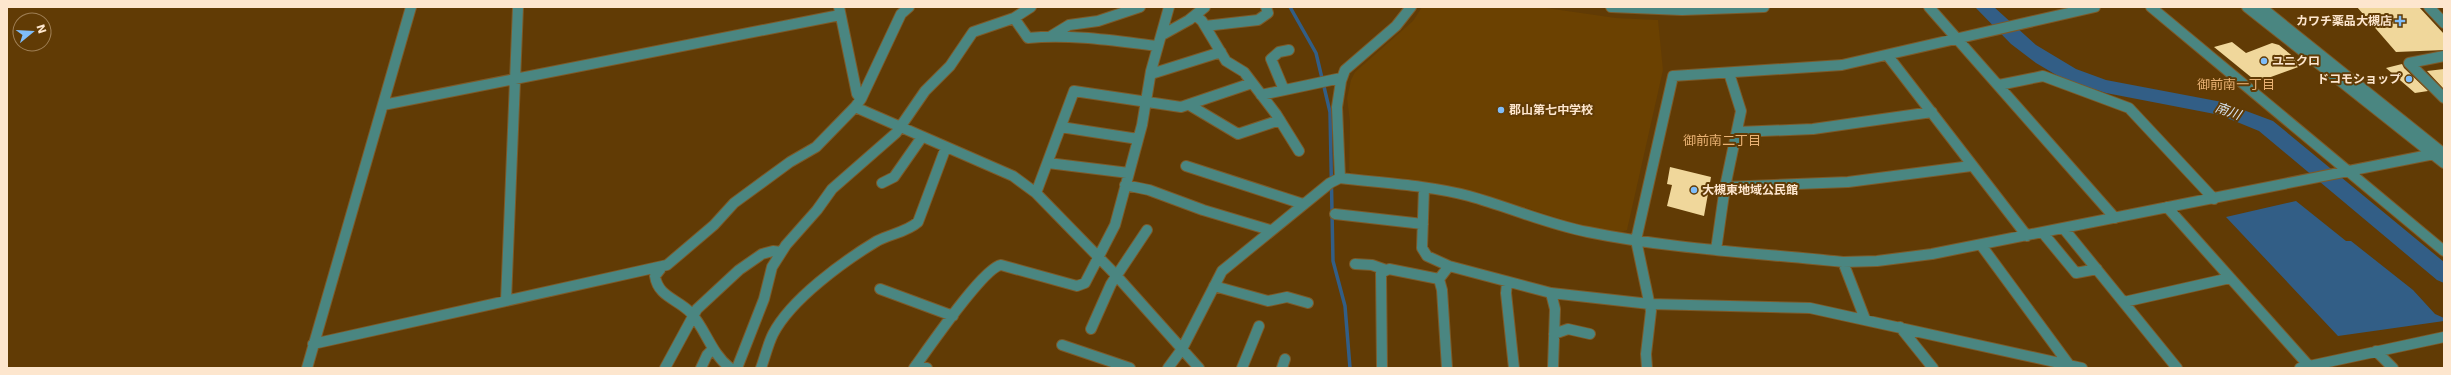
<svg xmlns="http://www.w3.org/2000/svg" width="2451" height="375" font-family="'DejaVu Sans','Noto Sans JP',sans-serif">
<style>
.built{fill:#6b4101}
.water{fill:#325e86}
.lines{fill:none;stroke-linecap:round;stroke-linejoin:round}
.stream{stroke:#325e86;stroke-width:3.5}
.river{fill:#325e86;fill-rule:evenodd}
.building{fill:#f0d79b}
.minor-casing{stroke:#7d5a29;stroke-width:12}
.minor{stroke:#4a8681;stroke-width:10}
.poi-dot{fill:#7fbdf9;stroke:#613b05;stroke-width:1.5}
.labels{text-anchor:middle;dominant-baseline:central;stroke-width:4;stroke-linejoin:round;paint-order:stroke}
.poi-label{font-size:12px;font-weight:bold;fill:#fde6ce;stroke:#613b05;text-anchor:start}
.neighbourhood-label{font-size:13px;fill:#eab274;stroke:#613b05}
.water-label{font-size:13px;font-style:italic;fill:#d9e6f3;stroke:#613b05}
</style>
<rect width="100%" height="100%" fill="#613b05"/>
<!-- built -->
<path class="built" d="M1422 7H1539L1616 18 1658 20 1663 70 1627 230 1622 232 1583 226 1479 193 1410 179 1351 173 1349 170 1350 122 1347 98 1351 80 1355 72 1413 21Z"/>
<!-- water -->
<path class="water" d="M2296 201 2346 241H2351L2413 290 2435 314 2444 318V321L2338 336 2226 217Z"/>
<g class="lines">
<!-- stream -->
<path class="stream" d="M1290 7 1316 53 1330 112 1333 261 1345 306 1350 368"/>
<!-- river -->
<path class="river" d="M1975 7H1994L2036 45 2076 69 2106 80 2222 102 2273 121 2444 262V283L2437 280 2259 131 2220 115 2106 93 2063 79 2036 63 2011 44Z"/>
</g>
<!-- building -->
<path class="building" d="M2357 7H2419L2444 34V50L2396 52Z
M2232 42 2246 53 2272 43 2279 45 2301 63 2298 64 2301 66 2257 82 2214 47Z
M2402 64 2404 68 2428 91 2415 93 2386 68Z
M2444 69V88H2443L2427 71Z
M1670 167 1711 177 1704 216 1667 206 1672 185 1667 184Z"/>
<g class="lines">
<defs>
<path id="minor" d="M839 7 857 94 861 99 855 107 1013 176 1036 193 1114 273 1199 368
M1611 7 1682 10 1764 7
M1929 7 2115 218
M2151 7 2444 251
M2247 7 2444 163
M2261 7 2444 154
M2429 7 2444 23
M1195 15 1202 21 1226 61 1244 72 1276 114 1299 151
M1014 18 1028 38C1072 34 1115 41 1158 46
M1205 26 1258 20 1268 13 1266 7
M1162 35 1189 20 1205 7
M1051 36 1069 25 1098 21 1140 7
M1888 56 2027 236
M2444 56 2409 63 2444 98
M1151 74 1221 52
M1999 85 2043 76 2129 108 2214 199
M1284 90 1271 59 1279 52 1289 50
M1261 95 1341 78
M861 99 901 14 909 7
M383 105 840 15
M1191 106 1238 134 1280 120
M1061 127 1138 139
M1737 132 1813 129 1932 112
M1048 163 1129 173
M1186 166 1303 204
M1340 178 1337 107 1341 81 1345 70 1396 26 1411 7
M882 183 894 177 922 137
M1125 185 1149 190 1203 210 1270 230
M1725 187 1848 182 1971 166
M1424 188 1422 248 1427 256 1449 266 1551 293 1650 304 1810 308 2082 368
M1036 193 1074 91 1181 107 1252 83
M2167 207 2309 366
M1335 214 1423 224
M2064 229 2177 368
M2043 233 2076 273 2097 269
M1981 245 2070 366
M1716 250 1725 187 1741 111 1729 73
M1843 262 1865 319
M1355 264 1372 265 1386 270
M662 267 655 276C658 297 678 299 691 313 706 330 711 353 730 368
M1439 279 1442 290 1447 368
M1507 283 1506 293 1514 368
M1214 286 1268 301 1287 297 1308 303
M880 289 953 316
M1551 293 1555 309 1553 368
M506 301 518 7
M2124 302 2230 278
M1900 327 1933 368
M1091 329 1111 284 1147 230
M1554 334 1568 329 1590 334
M313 344 667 265 714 225 734 203 790 162 816 147 855 107
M1062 345 1130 368
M2376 351 2393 368
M916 365 927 368
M307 368 411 7
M665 368 697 309 739 270 762 254 773 251 781 252
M701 368 707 355 713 349
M737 368 764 299 772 267 786 245 817 210 832 189 896 133 925 91 950 66 973 32 1014 18 1031 7
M761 368C765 357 768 344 773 334 791 299 844 261 877 241 890 234 907 232 918 222L946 147
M914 368C928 349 983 268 1001 265L1077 286 1085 283 1115 225 1142 125 1151 71 1169 7
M1168 368 1182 349 1222 271 1330 183 1340 178C1382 183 1427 185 1469 196 1509 207 1547 224 1588 232 1671 249 1758 253 1843 262L1877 261 1932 254 2444 152
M1242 368 1259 326
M1282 368 1285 359
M1382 368 1381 273 1389 269 1439 279 1449 266
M1647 368 1646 354 1651 311 1636 240 1673 76 1842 65 2095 7
M2300 368 2444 337"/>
</defs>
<!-- minor casing -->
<use href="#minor" class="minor-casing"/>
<!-- minor -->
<use href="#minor" class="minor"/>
</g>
<!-- markers -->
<g class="poi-dot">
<path d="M2398 15h4v4h4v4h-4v4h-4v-4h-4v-4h4z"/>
<circle cx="2264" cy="61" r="4"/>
<circle cx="2409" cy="79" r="4"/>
<circle cx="1501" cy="110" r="4"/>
<circle cx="1694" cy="190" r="4"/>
</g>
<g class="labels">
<!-- poi labels -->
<g class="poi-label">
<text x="2392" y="21" text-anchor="end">カワチ薬品大槻店</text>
<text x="2272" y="61">ユニクロ</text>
<text x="2401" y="79" text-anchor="end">ドコモショップ</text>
<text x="1509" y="110">郡山第七中学校</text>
<text x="1702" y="190">大槻東地域公民館</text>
</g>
<!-- neighbourhood labels -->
<g class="neighbourhood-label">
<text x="2236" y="84">御前南一丁目</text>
<text x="1722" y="140">御前南二丁目</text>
</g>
<!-- water labels -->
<g class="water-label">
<text transform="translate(2228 111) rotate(20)">南川</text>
</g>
</g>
<!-- border -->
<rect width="2451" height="375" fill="none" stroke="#fde6ce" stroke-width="16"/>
<!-- north arrow -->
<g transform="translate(32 32) rotate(72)"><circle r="19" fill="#613b05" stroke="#9f7f55"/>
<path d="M0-3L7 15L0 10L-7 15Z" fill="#7fbdf9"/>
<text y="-6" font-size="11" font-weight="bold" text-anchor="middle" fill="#fde6ce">N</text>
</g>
</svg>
